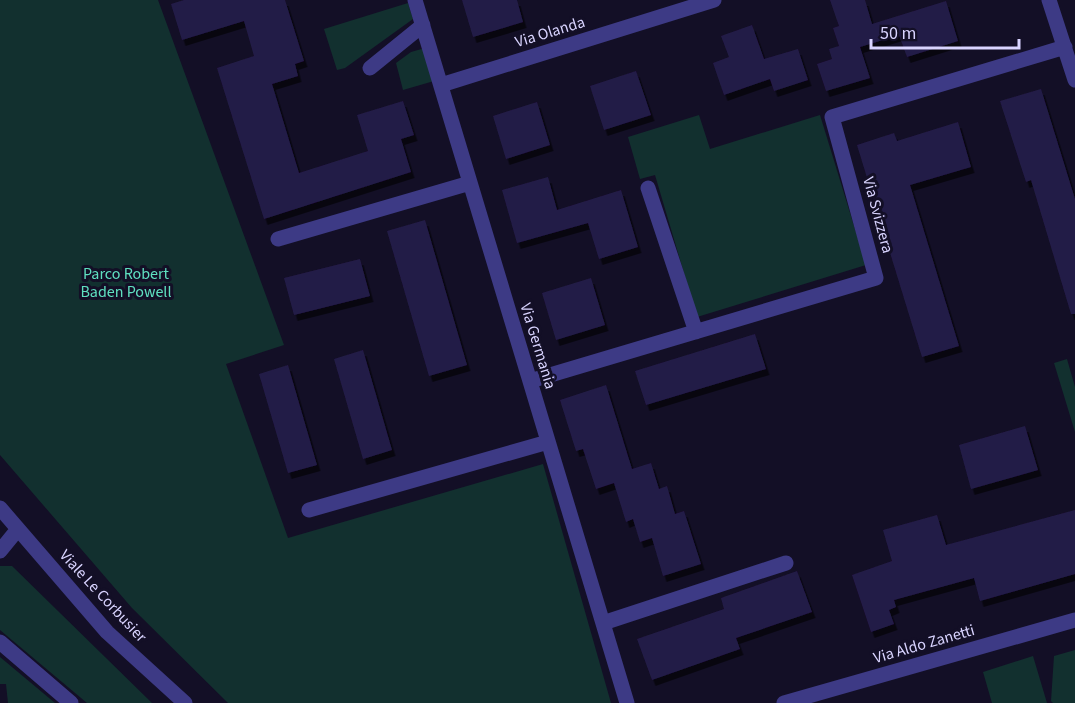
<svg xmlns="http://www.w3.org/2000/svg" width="1075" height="703" font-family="'Source Sans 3',sans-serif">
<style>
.green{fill:#12302f}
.building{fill:#241b47;filter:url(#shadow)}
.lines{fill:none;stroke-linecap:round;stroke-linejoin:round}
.minor{stroke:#3d3a85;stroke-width:15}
.labels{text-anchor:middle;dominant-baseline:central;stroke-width:6;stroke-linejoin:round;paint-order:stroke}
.street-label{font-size:16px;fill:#d9d4ff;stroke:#130f26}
.park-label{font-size:16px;fill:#5fe0c0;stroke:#130f26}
</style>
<defs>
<filter id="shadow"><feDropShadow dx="3.5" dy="6" stdDeviation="0" flood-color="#0009"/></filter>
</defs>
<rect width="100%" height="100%" fill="#130f26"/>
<!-- green -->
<path class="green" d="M0 0H158L284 345 226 364 288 538 543 464 611 703H228L132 608 0 455Z
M408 3 413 19 345 68 337 70 324 29Z
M425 48 434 81 403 90 396 63 411 52Z
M699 115 710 149 820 115 866 265 697 317 655 175 640 179 628 137Z
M1067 359 1075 387V432L1054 363Z
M0 566H12L152 703H87L0 630Z
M1075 650V703H1053L1051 701 1054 656Z
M1033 656 1047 703H992L983 672Z
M0 657 55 703H8L6 684H0Z"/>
<!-- building -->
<path class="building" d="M184 0H285L304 61 295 64 298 76 272 84 299 173 368 151 357 115 403 101 414 135 401 139 411 172 264 219 217 68 254 56 244 21 182 40 171 4Z
M462 0H517L523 22 473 37Z
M830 0H865L872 24 946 1 958 41 907 57 899 35 860 47 870 78 826 91 817 64 832 59 829 49 839 46 833 28 839 26Z
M752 25 764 59 798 49 808 80 774 91 770 79 724 95 713 63 729 57 721 36Z
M636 71 651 115 604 130 590 86Z
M1041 89 1075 199V314H1071L1031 180 1026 182 1000 101Z
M537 102 550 145 506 159 493 116Z
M958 122 971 167 910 185 959 346 922 357 857 145 894 133 897 141Z
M548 177 557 210 621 190 638 247 599 259 588 223 517 243 502 190Z
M425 220 467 365 429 376 387 231Z
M360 259 370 296 294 315 284 278Z
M591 278 605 325 556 340 542 293Z
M755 334 766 369 646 405 635 371Z
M363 350 392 450 363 459 334 359Z
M288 365 317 465 288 473 259 374Z
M606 385 632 469 651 463 659 489 667 486 675 514 684 511 701 564 663 576 652 538 640 542 633 519 626 522 614 483 596 489 583 449 576 451 560 400Z
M1025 426 1038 470 971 489 959 445Z
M1075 510V574L980 601 974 578 894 600 896 607 889 610 894 624 871 632 852 575 892 561 883 530 937 515 946 545Z
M797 571 812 612 736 638 740 649 652 680 637 639 724 609 721 598Z"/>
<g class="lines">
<!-- minor -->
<path class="minor" d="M415 0 627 703
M1049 0 1075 80
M370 68 423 25
M441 85 714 0
M648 188 696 332
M278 239 470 183
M530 381 876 278 832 117 1065 47
M0 508 107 632 185 703
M309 510 548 442
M0 551 18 529
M603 623 786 563
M0 642 71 703
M784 703 1075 620"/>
</g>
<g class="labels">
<!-- street labels -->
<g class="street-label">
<text transform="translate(550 32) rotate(-17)">Via Olanda</text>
<text transform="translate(878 215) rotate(75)">Via Svizzera</text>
<text transform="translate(538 346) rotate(73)">Via Germania</text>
<text transform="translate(103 596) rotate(47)">Viale Le Corbusier</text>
<text transform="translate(924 644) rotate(-16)">Via Aldo Zanetti</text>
</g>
<!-- park labels -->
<g class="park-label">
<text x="126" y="274">Parco Robert<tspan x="126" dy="18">Baden Powell</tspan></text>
</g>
</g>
<!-- scale -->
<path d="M871 39v9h148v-9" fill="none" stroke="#d9d4ff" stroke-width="3"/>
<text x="880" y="39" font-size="18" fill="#d9d4ff" stroke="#130f26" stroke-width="4.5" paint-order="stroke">50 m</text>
</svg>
